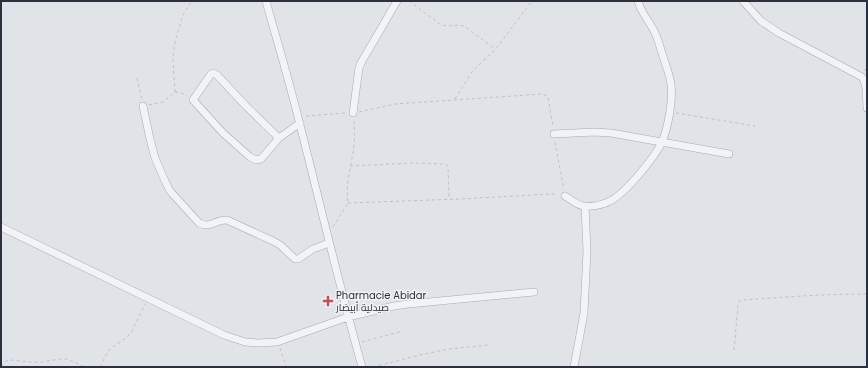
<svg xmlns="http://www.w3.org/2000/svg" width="868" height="368" font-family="Poppins,Cairo,sans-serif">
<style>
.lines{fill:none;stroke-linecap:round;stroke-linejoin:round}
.street-casing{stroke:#a6aab1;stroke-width:8}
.path{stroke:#bec0c6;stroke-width:1;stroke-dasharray:3 3;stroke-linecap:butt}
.street{stroke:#f2f3f6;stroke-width:7}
.poi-dot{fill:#bf525e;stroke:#eff1f5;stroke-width:1.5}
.labels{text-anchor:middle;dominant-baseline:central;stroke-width:3;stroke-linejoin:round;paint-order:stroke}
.poi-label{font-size:10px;fill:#2a303d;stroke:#eff1f5;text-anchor:start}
</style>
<rect width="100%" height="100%" fill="#e0e3e7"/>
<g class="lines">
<defs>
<path id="street" d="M266 1C277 41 289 80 299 121 320 203 339 285 362 367
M743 1 761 21 779 33 862 77C868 85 866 98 867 108
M143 106 150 139 155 158 165 181 170 191 199 223C211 229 216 219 227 220L273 241 280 245 295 259H298L313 249 329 243
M353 113 359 68 362 61 375 39 397 1
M554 134 594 132 611 133 729 154
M279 138 246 106 217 75 213 73 211 74 193 100 223 133 250 157 256 160 261 159 279 138 300 123
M565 196C570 199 577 205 583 206 591 207 603 205 610 201 625 194 655 157 662 142 668 127 673 102 671 85 670 74 665 64 662 53 660 47 658 39 655 33 650 22 641 13 638 1
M1 227 224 335 245 342 258 343 277 342 348 317 394 306 408 304 534 292
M574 367 584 313 587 251 585 206"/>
</defs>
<!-- street casing -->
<use href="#street" class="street-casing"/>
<!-- path -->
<path class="path" d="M409 1 441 25C449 27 457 24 464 26L495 49
M865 71 867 66
M137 78 142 99
M175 92 173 59 174 48 176 38 183 15 192 1
M455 99 473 70 495 50 532 1
M149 105 163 102 175 92 181 93 187 96
M359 112 395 104 542 94 545 95 548 97 553 127
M676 113 755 126
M306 116 346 113
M555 142 564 190
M350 166 414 163 445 164 447 165 448 167 449 199
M348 203 460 199 552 194 557 195
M333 227 348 203C345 183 352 165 354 145 355 136 354 128 354 120
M362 342 403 331
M280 348 286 367
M734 350 738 305 739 301 743 300C784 297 826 294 867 294
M1 366 6 361 10 360 30 362H41L60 359H67L85 367
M100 367 106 355 110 349 127 337 131 333 145 304
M373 367 420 355 449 349 488 345"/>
<!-- street -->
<use href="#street" class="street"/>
</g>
<!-- markers -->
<path class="poi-dot" d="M326 295h4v4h4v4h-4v4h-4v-4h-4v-4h4z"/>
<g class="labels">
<!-- poi labels -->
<g class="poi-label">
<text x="336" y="295">Pharmacie Abidar<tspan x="336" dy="12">صيدلية أبيضار</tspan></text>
</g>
</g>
<!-- border -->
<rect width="868" height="368" fill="none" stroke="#2a303d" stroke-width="4"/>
</svg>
